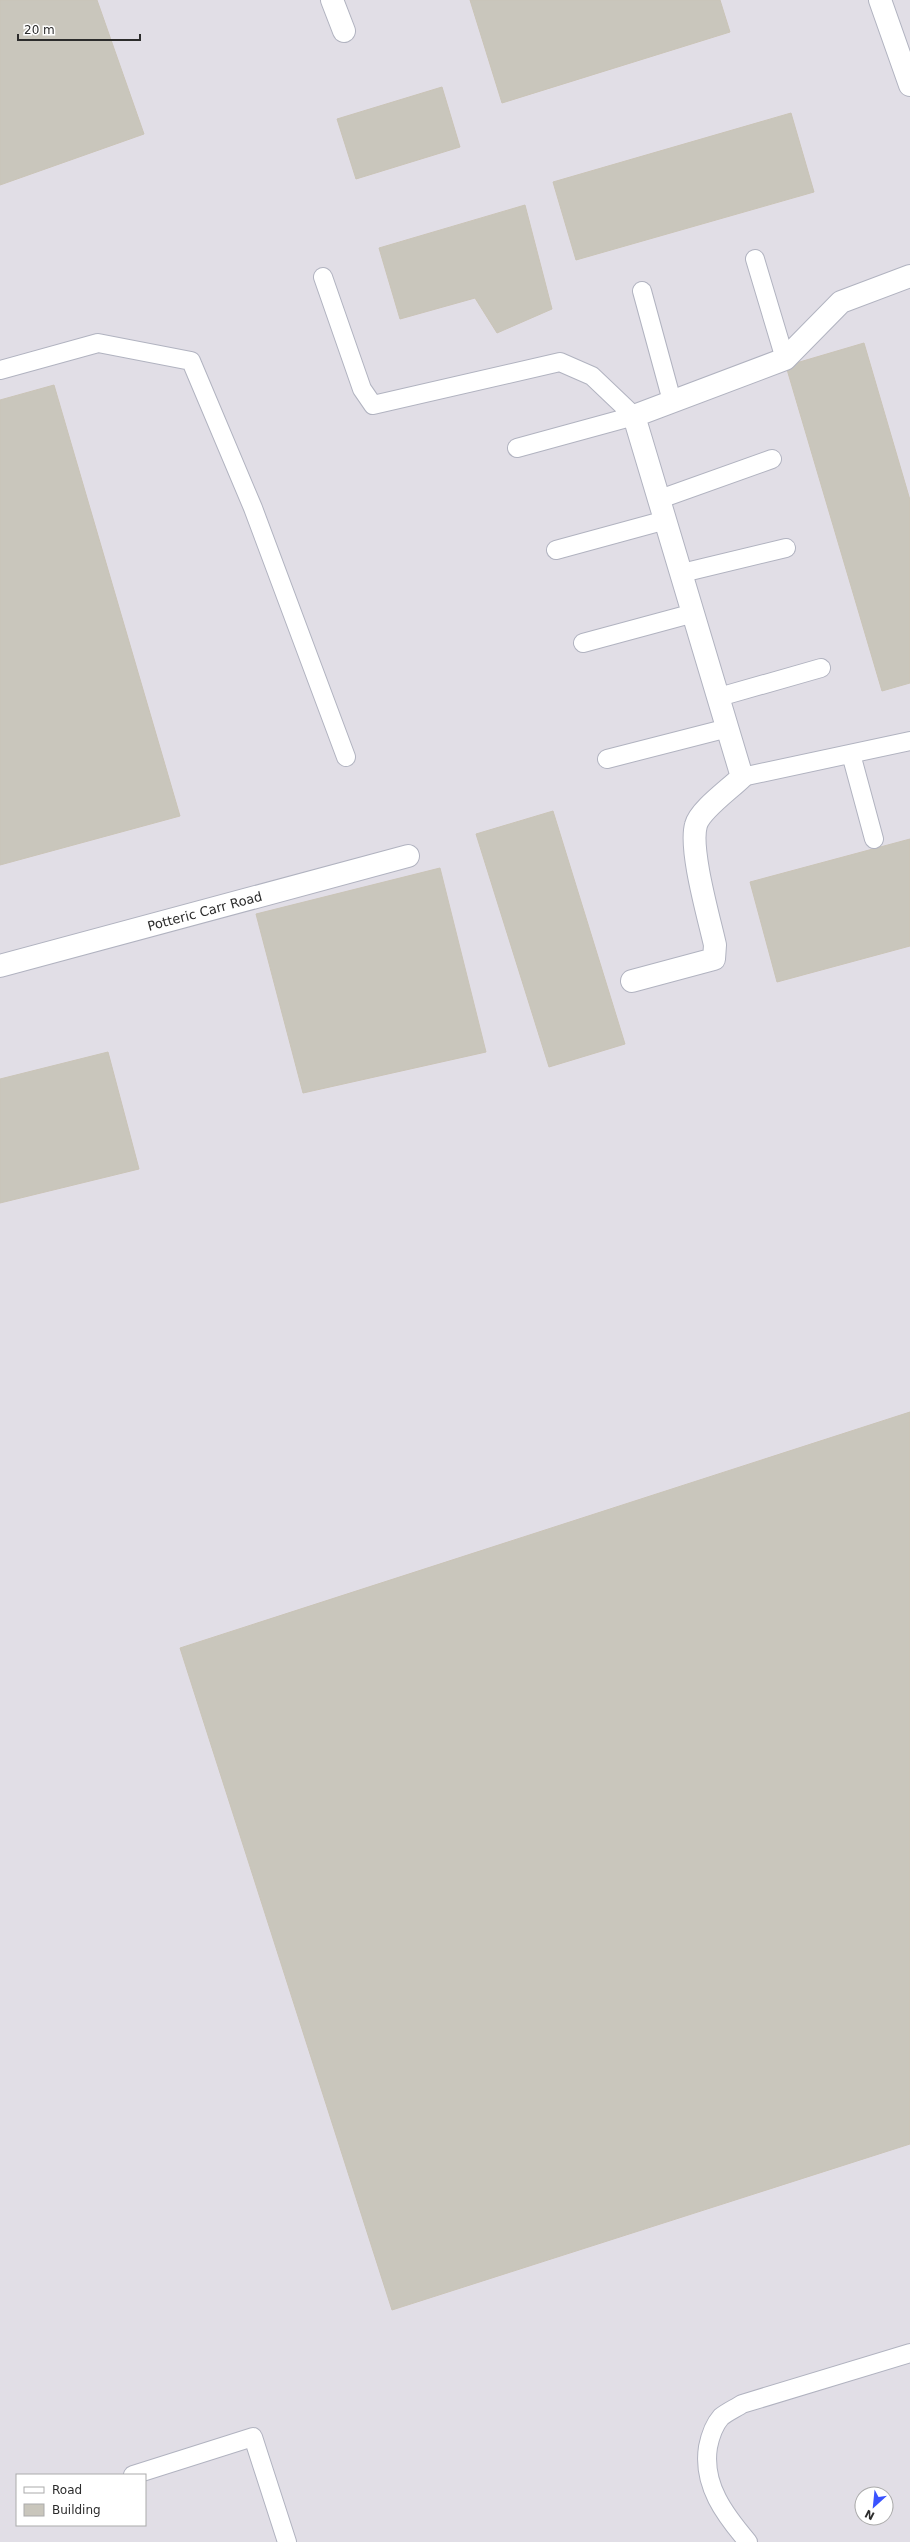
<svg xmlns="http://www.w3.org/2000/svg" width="910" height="2542" font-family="'DejaVu Sans',sans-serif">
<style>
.industrial{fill:#e1dee6;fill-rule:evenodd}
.building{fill:#c9c6bc;stroke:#cac4b7}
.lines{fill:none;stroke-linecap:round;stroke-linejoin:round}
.service-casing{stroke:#b1b3c0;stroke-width:20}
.minor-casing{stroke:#b1b3c0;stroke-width:24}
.service{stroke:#fff;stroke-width:18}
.minor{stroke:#fff;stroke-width:22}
.labels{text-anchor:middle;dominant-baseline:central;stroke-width:3.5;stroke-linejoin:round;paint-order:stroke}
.street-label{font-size:13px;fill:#2c2c2c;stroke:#fff}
</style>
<rect width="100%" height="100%" fill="#eee8dd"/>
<!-- industrial -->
<path class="industrial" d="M0 0H910V2542H0ZM17 2475H145V2525H17ZM862 2494H886V2518H862Z"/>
<!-- building -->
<path class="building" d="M0 0H97L144 134 0 185Z
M470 0H720L730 32 502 103Z
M442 87 460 147 356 179 337 119Z
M791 113 814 192 576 260 553 182Z
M525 205 552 309 497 333 475 298 400 319 379 248Z
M864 343 910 500V683L882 691 786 366Z
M54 385 180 816 0 865V400Z
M553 811 625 1044 549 1067 476 834Z
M910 839V946L777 982 750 882Z
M440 868 486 1052 303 1093 256 914Z
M108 1052 139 1169 0 1203V1079Z
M910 1412V2144L392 2310 180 1648Z"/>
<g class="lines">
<defs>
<path id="service" d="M755 259 785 359
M323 277 362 389 373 405 560 362 592 376 634 416
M642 291 672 401
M0 370 98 343 191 361 253 508 346 757
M517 448 634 416
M660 499 772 459
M556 550 666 520
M682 573 786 548
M583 643 694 613
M719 697 821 668
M851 754 874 839
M607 759 728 728
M742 777 910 741
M133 2475 253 2437 287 2542
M748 2542C725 2515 702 2485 708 2447 710 2437 714 2425 721 2417 727 2412 736 2408 742 2404L910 2353"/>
<g id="minor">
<path d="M332 0 344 31"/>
<path d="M880 0 910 85"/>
<path id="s1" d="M0 966 408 856"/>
<path d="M632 981 714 959 715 945C709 918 689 849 696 825 700 810 730 789 742 777L634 416 785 359 841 302 910 276"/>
</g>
</defs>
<!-- service casing -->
<use href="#service" class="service-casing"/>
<!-- minor casing -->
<use href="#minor" class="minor-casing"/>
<!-- service -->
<use href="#service" class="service"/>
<!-- minor -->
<use href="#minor" class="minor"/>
</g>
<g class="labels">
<!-- street labels -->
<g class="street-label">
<text stroke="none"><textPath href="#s1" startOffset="212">Potteric Carr Road</textPath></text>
</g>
</g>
<!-- legend -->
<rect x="16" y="2474" width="130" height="52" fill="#ffffff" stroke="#ababab"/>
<rect x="24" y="2487" width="20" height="6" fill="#ffffff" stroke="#ababab"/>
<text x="52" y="2494" font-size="12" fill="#2c2c2c">Road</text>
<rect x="24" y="2504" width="20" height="12" fill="#c9c6bc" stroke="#ababab"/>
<text x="52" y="2514" font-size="12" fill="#2c2c2c">Building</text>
<!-- north arrow -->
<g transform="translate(874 2506) rotate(207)"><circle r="19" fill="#ffffff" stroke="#ababab"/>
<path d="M0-3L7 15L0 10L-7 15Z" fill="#3a53ff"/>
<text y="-6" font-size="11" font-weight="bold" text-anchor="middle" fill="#2c2c2c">N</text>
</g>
<!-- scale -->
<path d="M18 34v6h122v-6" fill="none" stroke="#2c2c2c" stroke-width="2"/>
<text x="24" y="34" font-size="12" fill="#2c2c2c" stroke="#ffffff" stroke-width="3" paint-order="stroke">20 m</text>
</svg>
